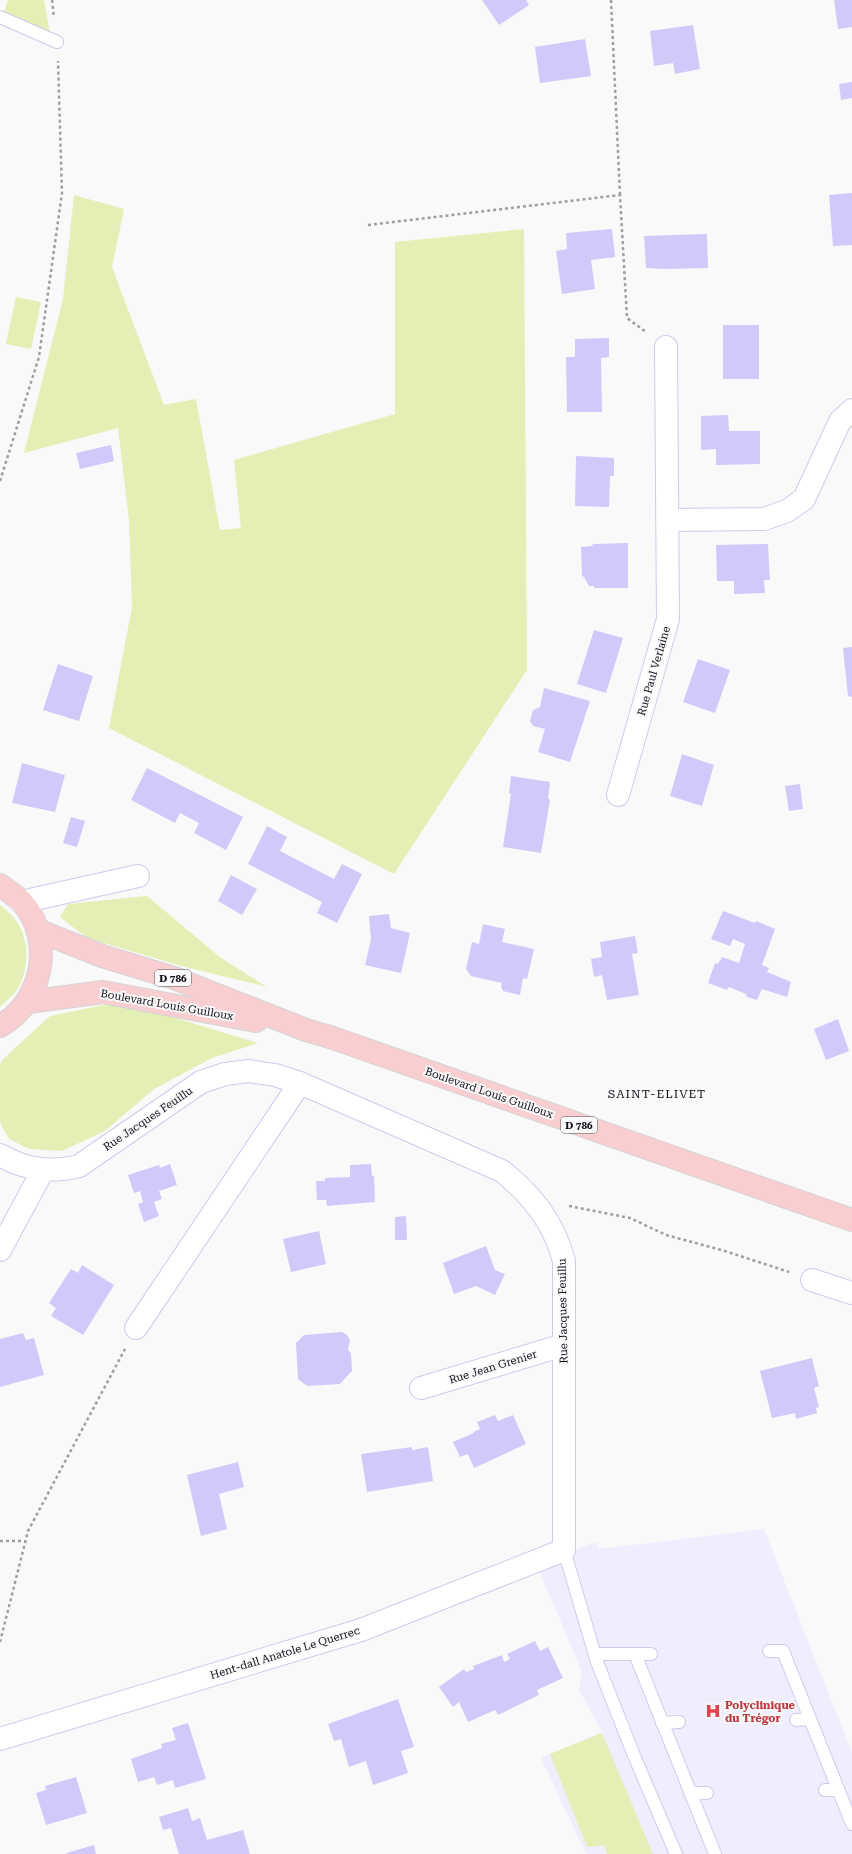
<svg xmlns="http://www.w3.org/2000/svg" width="852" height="1854" font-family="'Roboto Serif',serif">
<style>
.built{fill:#f0edfe}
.green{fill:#e3efb5}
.building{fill:#d2c9fb}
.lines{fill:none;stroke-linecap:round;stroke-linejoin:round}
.service-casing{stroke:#cfcaeb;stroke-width:14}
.minor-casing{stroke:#cfcaeb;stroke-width:24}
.primary-casing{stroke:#d4d4d6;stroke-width:24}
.path{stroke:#9e9da2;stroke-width:2.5;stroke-dasharray:3 3;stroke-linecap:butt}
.service{stroke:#fff;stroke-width:12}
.minor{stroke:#fff;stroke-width:22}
.primary{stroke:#f8ced0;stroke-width:22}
.labels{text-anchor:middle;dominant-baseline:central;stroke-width:4;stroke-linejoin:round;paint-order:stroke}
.shield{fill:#f9f9f9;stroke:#57545d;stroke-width:1}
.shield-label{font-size:10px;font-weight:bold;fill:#110e1a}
.street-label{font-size:11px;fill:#110e1a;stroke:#f9f9f9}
.health-label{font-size:11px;font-weight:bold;fill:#be3a42;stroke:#f9f9f9;text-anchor:start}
.neighbourhood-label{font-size:12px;letter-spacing:1px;fill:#110e1a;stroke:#f9f9f9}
</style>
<rect width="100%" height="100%" fill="#f9f9f9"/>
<!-- built -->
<path class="built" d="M764 1529 852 1753V1854H586L541 1758 602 1732 579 1690 582 1672 536 1563 596 1542 599 1549Z"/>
<!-- green -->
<path class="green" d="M8 0H44L50 33 4 12Z
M74 195 124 209 112 267 164 405 196 399 220 530 241 528 234 460 395 414V242L524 229 527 670 394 874 109 728 132 607 129 521 118 428 24 453 63 299Z
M16 297 41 302 31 349 6 344Z
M147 896 221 958 267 987 185 967 87 938 60 917 68 904Z
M0 905C5 909 10 913 14 918 31 938 30 973 14 994 10 998 4 1003 0 1007Z
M109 1004 153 1011 258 1043 212 1058 154 1089 105 1131 62 1151 29 1149 9 1139 0 1123V1065L2 1060 50 1016Z
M602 1733 653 1854H607L604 1845 587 1847 550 1754Z"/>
<!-- building -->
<path class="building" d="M482 0H526L529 5 499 25Z
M834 0H852V27L838 29Z
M693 25 700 69 675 74 673 63 654 66 650 31Z
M585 39 591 76 540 83 535 47Z
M852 82V98L841 100 839 84Z
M852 193V245L833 246 829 195Z
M612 229 615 257 591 260 595 289 562 294 556 251 567 249 566 233Z
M707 234 708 268 664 269 646 268 644 236Z
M723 325H759V379H723Z
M609 338V357L601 358 602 412H567L566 357H575V339Z
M728 415 729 431H760V464L716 465V449L701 450V416Z
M111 445 114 461 80 469 76 453Z
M576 456 614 458V476H610L609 507 575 506Z
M628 543V588H594V586H589L584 577 582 576 581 547 592 546 593 544Z
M768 544 770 580H764L765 593 734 594V581H717L716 545Z
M594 630 623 638 606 693 577 684Z
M852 647V697L848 696 843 648Z
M698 659 730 670 715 713 683 702Z
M58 664 93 676 79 721 43 710Z
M544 688 590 701 570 762 538 752 545 729 533 726 530 721 533 710 540 707Z
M682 754 714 765 702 806 670 796Z
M22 763 65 775 55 812 12 803Z
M147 768 243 817 226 850 194 833 199 823 180 813 175 823 131 800Z
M511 776 550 782 548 798 550 800 541 853 503 847 511 794 509 793Z
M800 784 803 809 789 811 785 786Z
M71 817 85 821 77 847 63 843Z
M267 826 287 837 280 851 334 879 342 864 362 874 337 923 317 913 322 902 248 864Z
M231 875 257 889 242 915 218 901Z
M723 911 755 923 756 921 775 929 762 965 769 968 767 972 791 982 787 997 762 989 757 1000 747 997 746 994 729 987 727 990 708 983 715 963 718 964 722 957 739 963 745 944 733 939 730 946 711 939Z
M389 914 391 928 410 933 401 973 365 965 371 939 369 916Z
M483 924 505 929 502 942 534 949 527 979 523 978 520 995 503 991 501 987 502 983 471 976 466 969 472 942 479 944Z
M635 936 638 953 632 954 639 995 607 1000 602 975 594 977 591 959 602 957 600 942Z
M838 1019 849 1051 826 1060 814 1029Z
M170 1164 177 1185 159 1191 162 1199 154 1202 159 1216 144 1222 138 1204 143 1202 140 1191 134 1193 128 1175 159 1165 160 1168Z
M371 1164 372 1176H374L375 1202 327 1206 326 1200H317L316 1181H325V1178L350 1177V1165Z
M406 1216 407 1240H395V1217Z
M319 1231 326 1264 291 1272 283 1239Z
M486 1246 495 1270 505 1274 495 1295 476 1286 454 1294 443 1263Z
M82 1265 114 1285 83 1335 51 1316 56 1308 49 1303 71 1269 78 1273Z
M342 1332 347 1335 350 1340 348 1350 351 1353 352 1371 340 1384 307 1386 298 1379 296 1343 304 1335Z
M23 1333 26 1340 34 1338 44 1375 0 1387V1339Z
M812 1358 819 1386 814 1388 819 1407 816 1408 817 1413 796 1419 795 1413 772 1418 760 1371Z
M495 1415 498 1421 513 1415 526 1444 474 1468 468 1454 460 1457 453 1442 474 1433 473 1432 480 1429 477 1422Z
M412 1447V1450L428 1447 433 1481 367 1492 361 1454Z
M238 1462 244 1487 219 1494 227 1529 201 1536 187 1475Z
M535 1641 540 1651 548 1647 563 1678 537 1690 539 1695 498 1715 495 1710 468 1722 459 1702 453 1707 439 1687 464 1669 466 1672 474 1669 473 1666 502 1655 504 1662 510 1659 507 1654Z
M398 1699 414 1747 401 1751 408 1773 373 1785 366 1761 349 1767 341 1739 334 1741 328 1724Z
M188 1723 206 1779 175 1788 173 1780 157 1785 154 1777 138 1782 131 1759 162 1748 161 1744 176 1740 172 1728Z
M76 1777 87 1813 46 1825 36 1793 46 1790 45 1786Z
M188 1808 192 1821 200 1818 207 1840 243 1830 250 1854H179L171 1828 163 1830 159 1817Z
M94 1845 96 1854H65L70 1852Z"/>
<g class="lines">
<defs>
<path id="service" d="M0 17 57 42
M564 1550 597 1662 635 1758 676 1854
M769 1651H783L852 1824
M595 1654H651
M635 1654 715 1854
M796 1720 810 1719
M662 1723 679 1722
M825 1790H838
M690 1793H707"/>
<path id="minor" d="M667 520 764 519 787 511 804 499 840 421 852 410
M618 795 668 619 666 347
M21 902 138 876
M0 1155C26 1170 50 1173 79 1166L201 1082 225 1074 249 1071 275 1075 300 1083 502 1171C533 1196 554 1223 564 1261V1550L361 1630 0 1739
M0 1250 43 1170
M812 1280 852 1293
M136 1328 300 1083
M421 1388 564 1345"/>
<path id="primary" d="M0 885C7 890 16 896 22 902 55 940 43 1002 0 1026
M37 930 102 956 174 978 306 1030 333 1038 852 1220
M28 1002 103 992 256 1021"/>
</defs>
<!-- service casing -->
<use href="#service" class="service-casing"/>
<!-- minor casing -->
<use href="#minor" class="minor-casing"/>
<!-- primary casing -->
<use href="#primary" class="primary-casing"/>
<!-- path -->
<path class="path" d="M52 0 54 18
M611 0 620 195
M368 225 620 195 627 318 646 332
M0 481 39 357 62 193 58 61
M569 1206 630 1218 666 1235 725 1251 789 1272
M0 1541H25
M0 1642 28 1531 125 1349"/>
<!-- service -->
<use href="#service" class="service"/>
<!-- minor -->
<use href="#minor" class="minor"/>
<!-- primary -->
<use href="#primary" class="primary"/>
</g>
<!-- icons -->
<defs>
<symbol id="hospital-bare" viewBox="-9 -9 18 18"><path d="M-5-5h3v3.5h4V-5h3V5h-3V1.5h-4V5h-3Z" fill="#e0444e" stroke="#f9f9f9" stroke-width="2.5" paint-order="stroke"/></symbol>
</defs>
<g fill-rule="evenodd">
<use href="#hospital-bare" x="702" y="1700" width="22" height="22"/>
</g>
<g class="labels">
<!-- shield labels -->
<g class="shield">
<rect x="155" y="970" width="36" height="16" rx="3"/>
<rect x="561" y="1117" width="36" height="16" rx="3"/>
</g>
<g class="shield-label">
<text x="173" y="978">D 786</text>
<text x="579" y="1125">D 786</text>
</g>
<!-- street labels -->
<g class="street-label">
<text transform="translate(654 671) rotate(-74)">Rue Paul Verlaine</text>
<text transform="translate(167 1005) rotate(10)">Boulevard Louis Guilloux</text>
<text transform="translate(489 1093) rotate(19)">Boulevard Louis Guilloux</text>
<text transform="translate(148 1119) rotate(-34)">Rue Jacques Feuillu</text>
<text transform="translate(563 1311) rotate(-91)">Rue Jacques Feuillu</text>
<text transform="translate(493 1367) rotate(-17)">Rue Jean Grenier</text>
<text transform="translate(285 1653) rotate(-17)">Hent-dall Anatole Le Querrec</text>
</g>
<!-- health labels -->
<g class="health-label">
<text x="725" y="1705">Polyclinique<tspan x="725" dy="13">du Trégor</tspan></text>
</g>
<!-- neighbourhood labels -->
<g class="neighbourhood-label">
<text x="657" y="1094">SAINT-ELIVET</text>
</g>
</g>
</svg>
